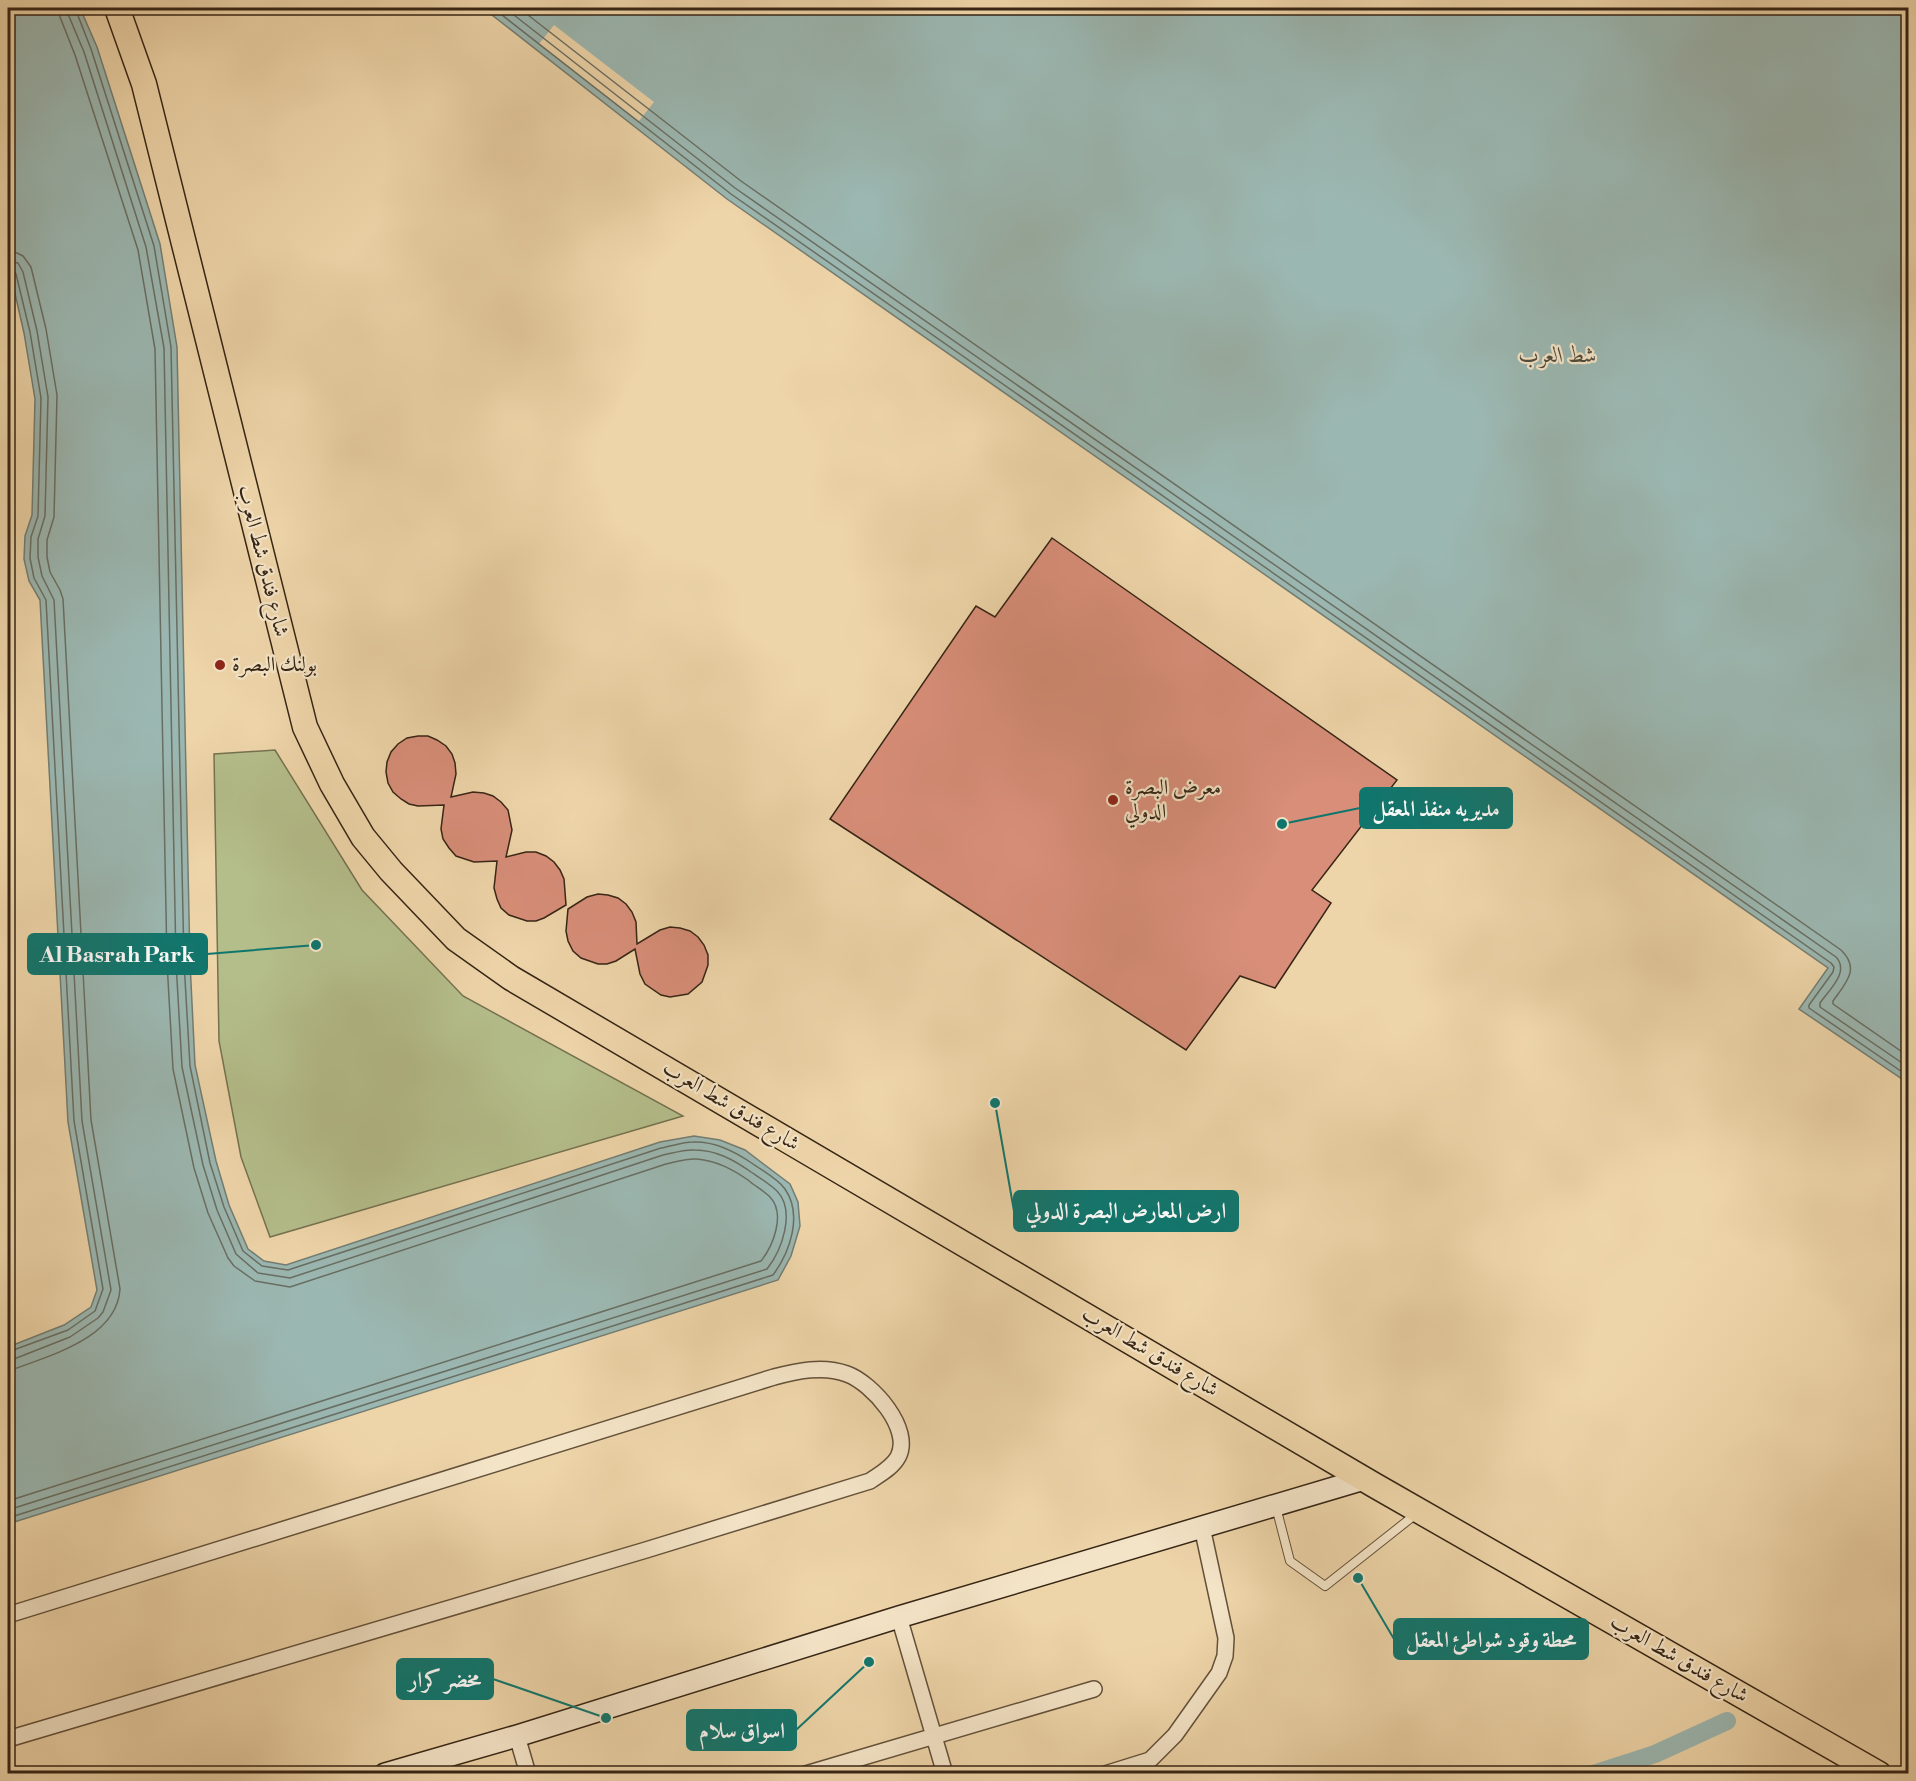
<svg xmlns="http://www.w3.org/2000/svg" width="1916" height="1781" font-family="'Libre Bodoni',Amiri,serif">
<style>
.green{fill:#b4be8b;stroke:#757250;stroke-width:1.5}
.water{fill:#9bb7b1;stroke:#737d73;stroke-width:1.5}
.pier{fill:#eed5a9}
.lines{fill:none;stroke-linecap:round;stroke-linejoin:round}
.shore{stroke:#686e63;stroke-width:1.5}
.canal{stroke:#9bb7b1;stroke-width:18}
.building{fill:#d88e79;stroke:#362515;stroke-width:1.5}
.lane-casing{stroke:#64513a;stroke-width:10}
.street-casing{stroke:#64513a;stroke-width:18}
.secondary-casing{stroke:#362515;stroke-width:24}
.primary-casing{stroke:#362515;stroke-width:27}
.lane{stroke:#f4e4c7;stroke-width:8}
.street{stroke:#f4e4c7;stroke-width:15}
.secondary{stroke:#f4e4c7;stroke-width:21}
.primary{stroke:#eed5a9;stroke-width:24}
.poi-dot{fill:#8f2418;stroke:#f4e4c7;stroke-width:2}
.labels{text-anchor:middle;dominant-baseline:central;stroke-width:4.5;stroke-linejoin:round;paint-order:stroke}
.street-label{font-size:21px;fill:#362515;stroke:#f4e4c7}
.poi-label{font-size:21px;fill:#362515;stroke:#f4e4c7;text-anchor:start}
.water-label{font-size:22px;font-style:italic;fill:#4f4a3c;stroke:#f4e4c7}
.leader{fill:none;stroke:#0f766e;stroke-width:2}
.callout-dot{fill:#0f766e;stroke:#f4e4c7;stroke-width:2}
.callout{fill:#0f766e;stroke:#0f766e;stroke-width:2}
.callout-label{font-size:22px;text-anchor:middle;font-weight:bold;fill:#fff}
</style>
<rect width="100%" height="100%" fill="#eed5a9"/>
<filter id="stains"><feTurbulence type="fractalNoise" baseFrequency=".00333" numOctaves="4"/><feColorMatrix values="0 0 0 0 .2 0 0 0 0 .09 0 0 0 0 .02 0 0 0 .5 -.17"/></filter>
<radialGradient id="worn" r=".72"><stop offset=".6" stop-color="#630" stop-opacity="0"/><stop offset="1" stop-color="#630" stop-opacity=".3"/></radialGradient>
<!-- green -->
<path class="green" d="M275 750 362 890 463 996 683 1116 270 1237 241 1157 219 1041 214 754Z"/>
<!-- water -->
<path class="water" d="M8 8H80L97 47 160 244 177 347 190 962 195 1065 216 1161 229 1205 248 1249 264 1261 286 1265 660 1142 694 1136 720 1140 745 1150 790 1184 798 1202 800 1226 791 1256 778 1280 8 1524V1347L64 1325 91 1307 97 1290 68 1122 40 600 29 581 24 559 25 536 32 515 35 399 24 333 8 263Z
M483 8H1908V1083L1799 1009 1828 968 727 199Z"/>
<!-- pier -->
<path class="pier" d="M554 25 654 102 639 121 539 44Z"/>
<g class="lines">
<!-- shore -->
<path class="shore" d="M493 8 731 194 1831 963 1834 967 1833 972 1809 1005V1008L1908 1076
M505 8 735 188 1836 957C1850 972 1829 990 1820 1003V1007L1908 1067
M519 8 741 181 1841 950C1861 969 1845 984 1833 1001V1004L1908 1056
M8 252 17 253 23 256 31 267 46 329 57 395 54 517 47 540V557L50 572 60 590 63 599 91 1120 120 1289C117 1337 54 1354 17 1368L8 1369
M8 261 18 263 23 272 37 331 48 397 45 516 38 539V557L42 576 54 600 82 1121 111 1290 103 1312 98 1318 70 1337 14 1359 8 1360
M8 268 13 269 16 274 30 332 41 398 38 516 31 537 30 558 34 578 46 600 74 1121 103 1289 95 1311 68 1330 8 1352
M8 1501 761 1261C773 1246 786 1214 770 1197 764 1191 755 1186 748 1180 732 1169 717 1161 697 1159 687 1158 676 1162 666 1164L290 1287 255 1281 234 1266 228 1258 208 1213 194 1168 173 1069 167 962 155 349 138 250 75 55 60 17 58 8
M8 1510 767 1269C782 1250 796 1211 777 1191 770 1184 760 1178 751 1172 734 1160 716 1150 695 1150 685 1149 673 1153 663 1155L290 1278 258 1273 236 1254 217 1210 203 1165 182 1067 176 962 164 348 146 247 84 52 68 14 67 8
M8 1518 773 1275C790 1252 803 1215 785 1189 778 1179 763 1171 753 1164 736 1152 714 1141 693 1142 683 1142 672 1146 661 1148L288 1270 262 1266 243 1251 224 1207 210 1163 190 1066 184 962 171 347 154 246 91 49 75 8"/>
<!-- canal -->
<path class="canal" d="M1593 1774 1655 1754 1727 1721"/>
</g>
<!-- building -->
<path class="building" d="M1052 538 1397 780 1312 890 1331 903 1275 988 1240 976 1186 1050 830 819 976 606 995 617Z
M418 736H428L437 740 446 746 452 754 455 763 456 774 451 797 473 792 484 793 493 796 501 802 508 810 512 830 506 857 526 852H536L546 856 554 862 560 870 564 879 566 905 544 918 536 921H527L509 915 501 908 497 899 494 888 497 861 474 862 456 856 449 848 443 839 441 829 444 805 418 806 409 804 401 799 393 792 388 783 386 772 387 762 391 752 398 744 407 738Z
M598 894 608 895 618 898 626 904 632 912 636 922 637 944 660 930 670 927 680 928 690 931 698 937 704 945 708 955V965L702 982 688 994 670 997 661 995 645 984 640 974 635 949 616 961 607 964H598L581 958 573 951 568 941 566 931 568 909 587 897Z"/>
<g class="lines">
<defs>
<path id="lane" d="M1276 1507 1290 1561 1325 1586 1416 1514"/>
<path id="street" d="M8 1615 774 1377C797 1371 823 1365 847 1374 872 1383 913 1429 898 1457 892 1468 880 1474 870 1481L646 1550 8 1739
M899 1617 945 1774
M517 1736 528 1774
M806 1774 1094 1689
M1105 1774 1150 1760 1175 1735 1219 1673 1225 1656 1226 1638 1202 1527"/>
<path id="secondary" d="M385 1774 517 1736 899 1617 1364 1479"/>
<path id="primary" d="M117 8 144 84 305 727 332 784 363 837 391 871 456 939 511 978 1374 1485 1879 1774"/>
</defs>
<!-- lane casing -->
<use href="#lane" class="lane-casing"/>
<!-- street casing -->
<use href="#street" class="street-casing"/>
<!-- secondary casing -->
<use href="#secondary" class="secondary-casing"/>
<!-- primary casing -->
<use href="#primary" class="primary-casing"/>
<!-- lane -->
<use href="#lane" class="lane"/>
<!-- street -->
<use href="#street" class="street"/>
<!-- secondary -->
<use href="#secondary" class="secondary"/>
<!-- primary -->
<use href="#primary" class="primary"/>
</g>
<!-- markers -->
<g class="poi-dot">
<circle cx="220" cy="665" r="6"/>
<circle cx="1113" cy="800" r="6"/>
</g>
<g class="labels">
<!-- street labels -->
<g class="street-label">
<text transform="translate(263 561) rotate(76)">شارع فندق شط العرب</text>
<text transform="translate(731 1106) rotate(31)">شارع فندق شط العرب</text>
<text transform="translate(1150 1352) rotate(31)">شارع فندق شط العرب</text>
<text transform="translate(1679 1659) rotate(30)">شارع فندق شط العرب</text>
</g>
<!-- poi labels -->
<g class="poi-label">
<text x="232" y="665">بولنك البصرة</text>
<text x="1125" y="788">معرض البصرة<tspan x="1125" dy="24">الدولي</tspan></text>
</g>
<!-- water labels -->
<g class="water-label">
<text x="1558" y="355">شط العرب</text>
</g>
</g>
<!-- callouts -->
<path class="leader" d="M1282 824L1360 808M316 945L207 954M995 1103L1014 1211M1358 1578L1394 1639M606 1718L493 1679M869 1662L796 1730"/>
<g class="callout-dot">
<circle cx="1282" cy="824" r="6"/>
<circle cx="316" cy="945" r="6"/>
<circle cx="995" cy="1103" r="6"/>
<circle cx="1358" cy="1578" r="6"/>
<circle cx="606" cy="1718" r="6"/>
<circle cx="869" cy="1662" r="6"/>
</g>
<g class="callout">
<rect x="1360" y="788" width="152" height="40" rx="6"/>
<rect x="28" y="934" width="179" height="40" rx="6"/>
<rect x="1014" y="1191" width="224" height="40" rx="6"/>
<rect x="1394" y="1619" width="194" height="40" rx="6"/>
<rect x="397" y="1659" width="96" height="40" rx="6"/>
<rect x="687" y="1710" width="109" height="40" rx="6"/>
</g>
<g class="callout-label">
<text x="1436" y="816">مديريه منفذ المعقل</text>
<text x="117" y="962">Al Basrah Park</text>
<text x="1126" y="1218">ارض المعارض البصرة الدولي</text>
<text x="1491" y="1647">محطة وقود شواطئ المعقل</text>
<text x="445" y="1687">مخضر كرار</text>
<text x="742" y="1738">اسواق سلام</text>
</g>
<!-- margin -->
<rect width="1916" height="1781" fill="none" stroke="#eed5a9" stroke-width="30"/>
<rect x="9" y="9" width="1898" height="1763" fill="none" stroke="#362515" stroke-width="3"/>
<rect x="15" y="15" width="1886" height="1751" fill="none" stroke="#362515" stroke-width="1.5"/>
<rect width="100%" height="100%" filter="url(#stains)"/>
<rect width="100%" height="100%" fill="url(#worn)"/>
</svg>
